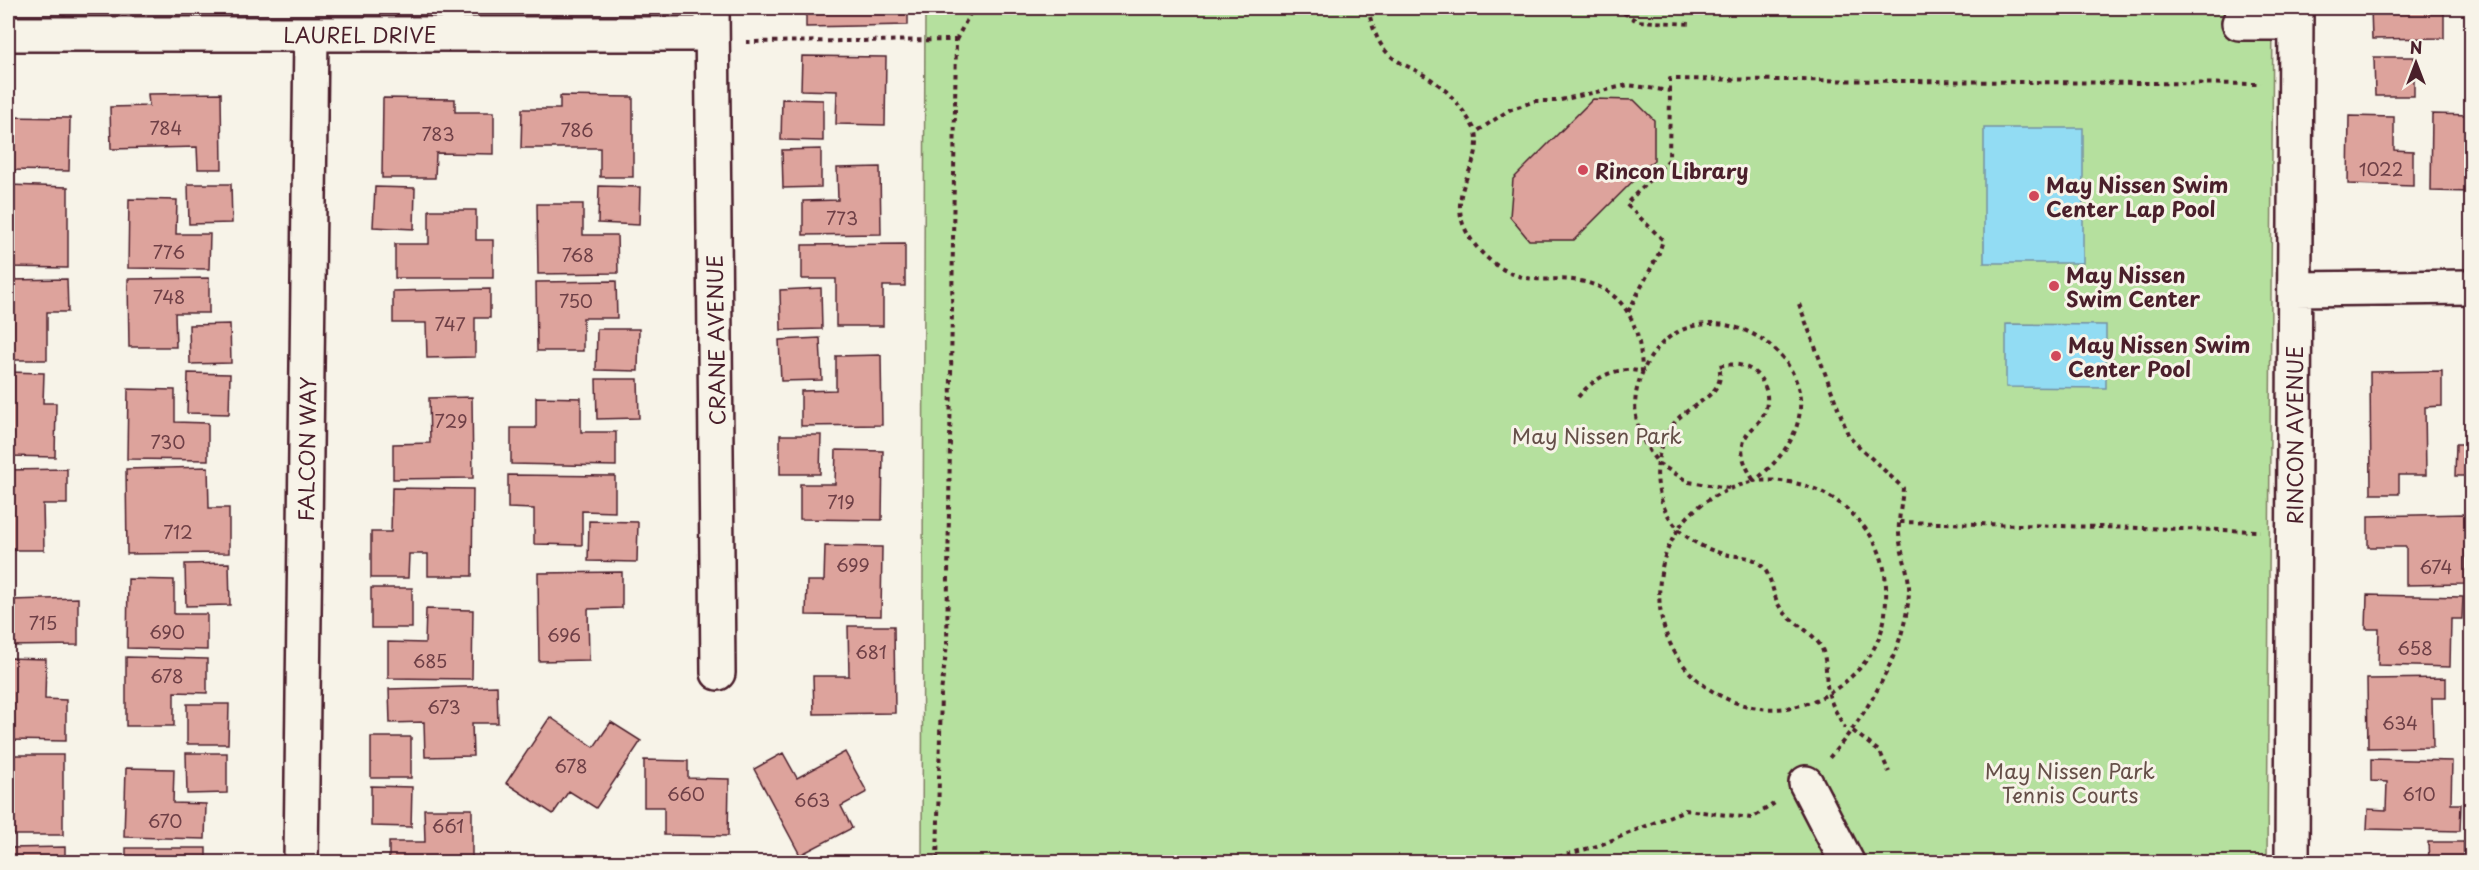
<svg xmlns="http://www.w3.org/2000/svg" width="2479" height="870" font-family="'Playpen Sans',sans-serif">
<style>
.green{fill:#b5e09e;stroke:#808064;stroke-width:1.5}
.water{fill:#92dcf3;stroke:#7590a3;stroke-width:1.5}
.building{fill:#dda39c;stroke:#4a1f2b;stroke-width:1.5}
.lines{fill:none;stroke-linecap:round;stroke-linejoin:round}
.minor-casing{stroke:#4a1f2b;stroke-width:38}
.path{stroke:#4a1f2b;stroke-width:4;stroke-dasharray:4.5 4.5;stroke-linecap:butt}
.minor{stroke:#f7f3e8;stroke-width:33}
.poi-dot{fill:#d1495b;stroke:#f7f3e8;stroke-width:2}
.labels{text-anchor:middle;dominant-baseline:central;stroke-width:6;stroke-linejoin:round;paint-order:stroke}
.number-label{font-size:18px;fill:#6f4047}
.street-label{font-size:21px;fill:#4a1f2b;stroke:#f7f3e8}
.poi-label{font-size:21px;font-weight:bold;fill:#4a1f2b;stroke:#f7f3e8;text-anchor:start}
.park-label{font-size:21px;fill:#654f48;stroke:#f7f3e8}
</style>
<rect width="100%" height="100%" fill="#f7f3e8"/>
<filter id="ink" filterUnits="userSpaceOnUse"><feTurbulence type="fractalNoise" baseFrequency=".0167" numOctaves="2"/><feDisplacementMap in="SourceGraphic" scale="12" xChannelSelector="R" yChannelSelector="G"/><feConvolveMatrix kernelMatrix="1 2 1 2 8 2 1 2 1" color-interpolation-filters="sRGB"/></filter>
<g filter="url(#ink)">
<!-- green -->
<path class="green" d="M925 8H2273L2267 862H922Z"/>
<!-- water -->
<path class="water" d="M1984 128H2083V263H1984Z
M2006 324 2106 325V388L2006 387Z"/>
<!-- building -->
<path class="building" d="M806 8H908V25L806 27Z
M2371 8H2429V13H2444V38L2372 39Z
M802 56 886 57 885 125 836 124 837 91 801 90Z
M2374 57H2414V96H2375Z
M221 93 222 169H198L197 147 111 149 110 107 149 106 148 94Z
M560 96 633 97V177H600V148H521L522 109H560Z
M383 98 455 99V112H494V154L436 153 435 178H382Z
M782 99 823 100V141L781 140Z
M1593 99 1634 100 1654 120V160L1574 240H1529L1510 217 1513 179Z
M2432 114 2472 115V192L2431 191Z
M2349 116 2394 117V150L2413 151V186L2348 184Z
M8 117 70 118 69 171 8 170Z
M821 149V187L783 188 782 150Z
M880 167 881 234 803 235V201L838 200 837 168Z
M188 184H231L232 223 189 224Z
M8 185 68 187V268L8 267Z
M599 186 640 187 639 225 598 223Z
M375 187 415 188 414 229 373 227Z
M129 199 177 200 176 234H210L209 269 128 268Z
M537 204H583V235H617L618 273 538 274Z
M429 210H476V240H493V278H395V244H429Z
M905 244V286H883V326H836V279H802V245Z
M209 278V313H175L176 347H129L128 279Z
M67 279 68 312H47V360H8V280Z
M616 281 617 318H583V351H537L536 282Z
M821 288 822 329 781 330 780 290Z
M490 289V318H475V357L427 358 426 323H393V291Z
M230 324 231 363 190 364 189 325Z
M597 329H639L638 371 596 370Z
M820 338 822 380 781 381 779 340Z
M881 355 882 425 801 426V391L836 390V356Z
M2442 371V406L2425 407 2426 475H2399V494H2371L2370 372Z
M8 372 44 373 43 403H56L55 457 8 456Z
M188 373 230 374 229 414 187 413Z
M596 379H638L639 418 597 419Z
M128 389 175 390V422L208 423V460L127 459Z
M472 397 473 478 393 479V444L430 443 429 398Z
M536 397 581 398V432H616V466L511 464V428H536Z
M780 435H821L820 474H780Z
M2456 444H2472V476H2455Z
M836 450 883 451 882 520 800 519V484H835Z
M208 467 209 508H229V553L127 554 126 469Z
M67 469V504H43L44 550H8V470Z
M508 475 615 476V512L582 511V545L534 544V509L508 508Z
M392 488 473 489 472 576H428V554H409L408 578H371V532H391Z
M2465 514 2466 584 2406 585V547H2368V516Z
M589 521 638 522 637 562 588 561Z
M825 546 882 547 881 616 806 615 807 581H824Z
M8 561H10L11 600 78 598V645L8 646Z
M229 563 230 605 186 606 185 564Z
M622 572V608L588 609 589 660 539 661 538 573Z
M128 579 174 580V614H207V650L127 648Z
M371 588H412V628H371Z
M2367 595 2463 597 2462 619H2451L2450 667 2378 665 2379 629H2366Z
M426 609 473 610 472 679 388 678V642L425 643Z
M848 626H894L895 713 814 714 813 676H849Z
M126 657 207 659V693L174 692V726H126Z
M8 658 46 659 45 699 66 700V741L8 740Z
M2446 678V698H2432L2433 747 2368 748 2367 679Z
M497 686 498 723H472L473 756 425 757 424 722 390 723 389 689Z
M187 704H229L228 744H187Z
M550 717 594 747 611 722 641 741 596 808 569 791 553 814 506 783Z
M371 737H411V778H371Z
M845 752 867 792 841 806 852 828 800 855 754 769 783 753 797 778Z
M186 753H227V793L187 794Z
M8 755H63V835H8Z
M2371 759 2452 761 2451 804H2461L2460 831 2367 829 2368 809 2386 810 2387 782 2371 781Z
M644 760 688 761V778L729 779 728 836 664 835V807H644Z
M126 768 174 769 173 803 206 804 205 839 124 837Z
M371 786 412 787 411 827 371 826Z
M424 809H472V862H389V842H425Z
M2428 842H2464V862H2429Z
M65 847V862H8V848Z
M126 848H206V862H126Z"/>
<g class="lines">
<defs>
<path id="minor" d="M712 8 718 673
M2239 23H2296
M8 34H712
M2295 289 2472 287
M1806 783 1847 862
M301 862 311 35
M2292 862 2296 8"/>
</defs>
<!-- minor casing -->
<use href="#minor" class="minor-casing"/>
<!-- path -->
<path class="path" d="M1368 8C1382 74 1406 55 1446 91 1458 103 1468 117 1476 132
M1616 8 1637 21 1691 24
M956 40 973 8
M746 42 956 40 947 644 941 693 937 862
M1670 91V79L2261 84
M1799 304 1849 437 1903 488C1902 502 1898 519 1899 533 1900 553 1910 572 1909 592 1906 650 1867 715 1829 758
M1578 397C1594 378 1616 365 1642 372 1641 325 1625 286 1573 280 1558 278 1542 281 1527 278 1499 273 1473 250 1463 224 1450 186 1483 165 1476 132L1509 110 1535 101H1556L1628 85 1670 91 1669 160 1626 204 1663 240 1659 253 1628 312
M1729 488 1689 482 1659 464C1638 439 1628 408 1641 376 1690 251 1889 377 1754 481 1801 477 1839 493 1868 532 1886 556 1888 584 1885 614 1883 635 1871 658 1855 673 1770 758 1635 680 1663 563 1666 550 1673 538 1680 526 1699 501 1724 489 1754 481 1748 470 1740 458 1743 445 1745 432 1754 429 1761 419 1771 404 1769 384 1754 372 1744 364 1732 363 1719 366 1727 396 1690 403 1675 422 1659 441 1654 468 1659 491 1666 527 1694 548 1729 555 1741 557 1753 556 1762 566 1772 577 1772 591 1778 604 1788 622 1809 628 1820 645 1829 660 1824 679 1829 695 1832 706 1839 717 1845 728
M1900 522 2260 531
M1853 731 1880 752 1889 772
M1541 862 1600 845 1685 810 1752 818 1778 801"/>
<!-- minor -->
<use href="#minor" class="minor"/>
</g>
</g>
<!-- markers -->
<g class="poi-dot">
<circle cx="1583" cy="170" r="6"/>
<circle cx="2034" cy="196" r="6"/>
<circle cx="2054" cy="286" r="6"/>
<circle cx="2056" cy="356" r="6"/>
</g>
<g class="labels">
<!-- number labels -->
<g class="number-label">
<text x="166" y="127">784</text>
<text x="577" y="129">786</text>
<text x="438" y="133">783</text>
<text x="2381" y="168">1022</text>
<text x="842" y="217">773</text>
<text x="169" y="251">776</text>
<text x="578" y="254">768</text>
<text x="169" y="296">748</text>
<text x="576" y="300">750</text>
<text x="450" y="323">747</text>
<text x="451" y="420">729</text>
<text x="168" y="441">730</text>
<text x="841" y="501">719</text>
<text x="178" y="531">712</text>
<text x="853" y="564">699</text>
<text x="2436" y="566">674</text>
<text x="43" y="622">715</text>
<text x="167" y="631">690</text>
<text x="564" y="634">696</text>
<text x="2415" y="647">658</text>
<text x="871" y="651">681</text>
<text x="430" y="660">685</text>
<text x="167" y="675">678</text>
<text x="444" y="706">673</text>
<text x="2400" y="722">634</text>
<text x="571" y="765">678</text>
<text x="686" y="793">660</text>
<text x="2419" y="793">610</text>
<text x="812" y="799">663</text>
<text x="165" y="820">670</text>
<text x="448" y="825">661</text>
</g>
<!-- street labels -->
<g class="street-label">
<text x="360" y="34">LAUREL DRIVE</text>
<text transform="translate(715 340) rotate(-91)">CRANE AVENUE</text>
<text transform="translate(2294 435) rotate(-90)">RINCON AVENUE</text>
<text transform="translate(306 449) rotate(-89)">FALCON WAY</text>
</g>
<!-- poi labels -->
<g class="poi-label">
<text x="1595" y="170">Rincon Library</text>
<text x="2046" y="184">May Nissen Swim<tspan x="2046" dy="24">Center Lap Pool</tspan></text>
<text x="2066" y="274">May Nissen<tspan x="2066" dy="24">Swim Center</tspan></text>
<text x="2068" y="344">May Nissen Swim<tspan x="2068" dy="24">Center Pool</tspan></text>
</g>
<!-- park labels -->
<g class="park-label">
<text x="1597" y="435">May Nissen Park</text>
<text x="2070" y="770">May Nissen Park<tspan x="2070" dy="24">Tennis Courts</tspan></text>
</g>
</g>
<!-- margin -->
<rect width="2479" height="870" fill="none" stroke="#f7f3e8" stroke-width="30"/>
<rect x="15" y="15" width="2449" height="840" fill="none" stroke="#4a1f2b" stroke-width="2" filter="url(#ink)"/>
<!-- north arrow -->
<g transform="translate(2416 63)" stroke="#f7f3e8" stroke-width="4.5" paint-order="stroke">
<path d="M0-4.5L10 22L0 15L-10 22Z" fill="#4a1f2b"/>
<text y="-9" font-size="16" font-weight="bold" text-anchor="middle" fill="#4a1f2b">N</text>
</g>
</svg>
